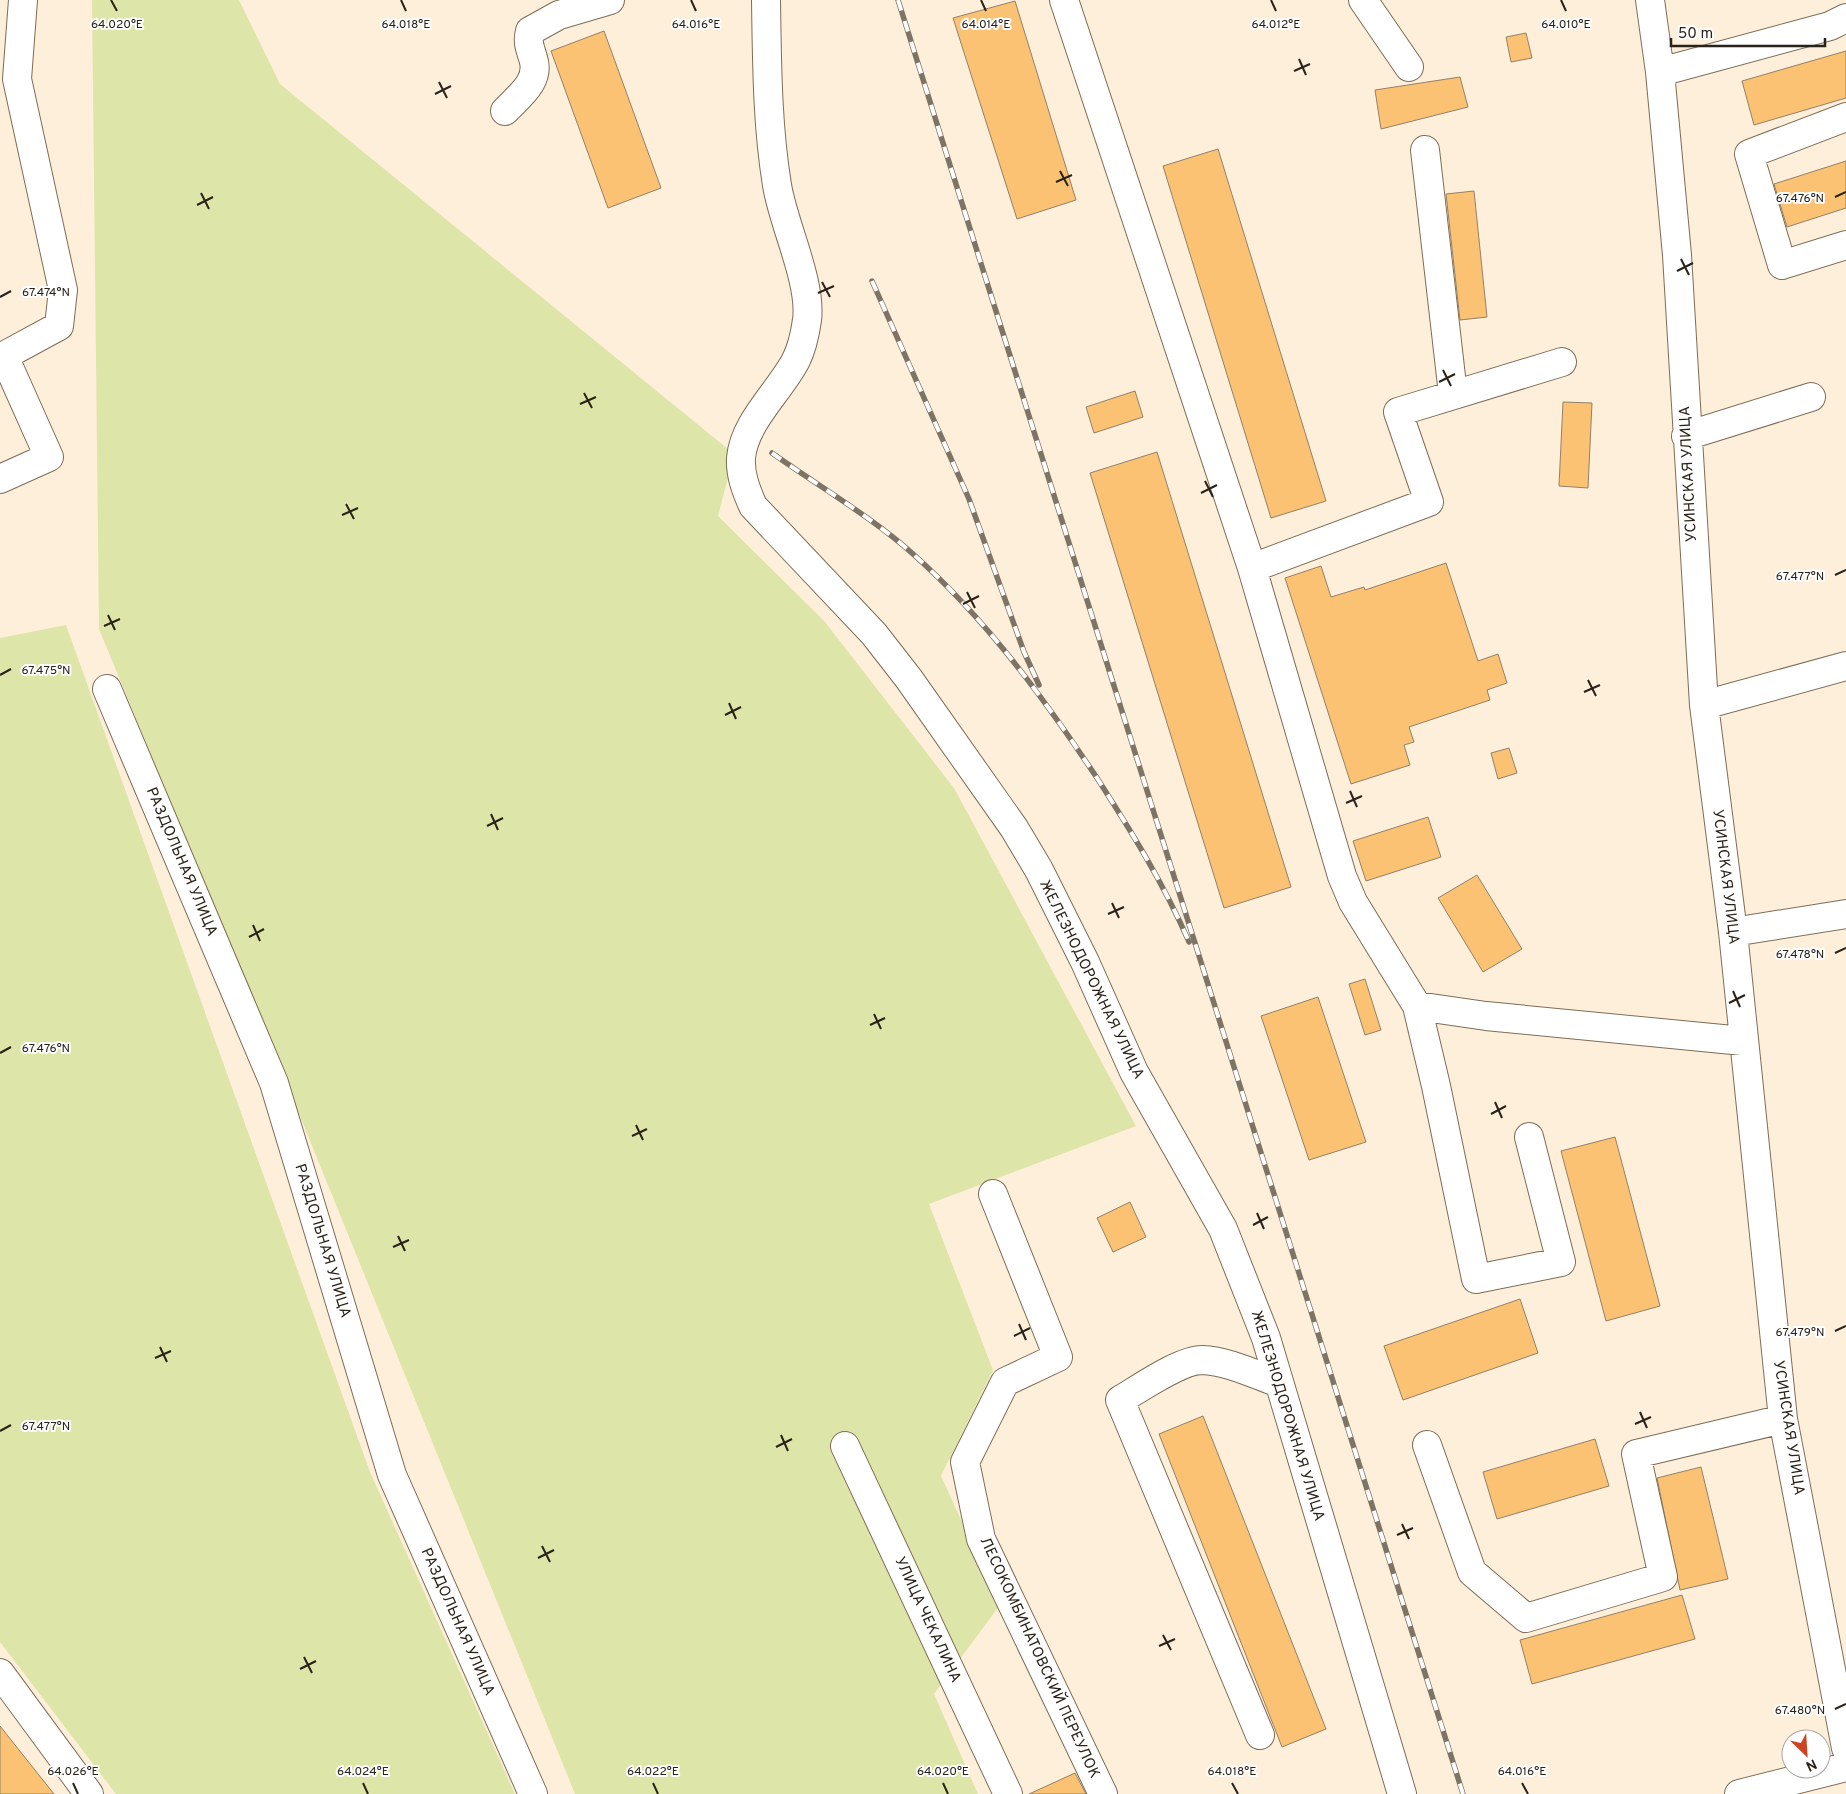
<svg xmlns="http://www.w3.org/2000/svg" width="1846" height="1794" font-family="Overpass,sans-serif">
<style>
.green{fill:#dee5a8}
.building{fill:#fac272;stroke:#93816a}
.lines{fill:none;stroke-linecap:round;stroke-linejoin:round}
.minor-casing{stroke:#7e6d56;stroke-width:30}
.minor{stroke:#fff;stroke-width:28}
.rail-casing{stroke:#7e7466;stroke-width:5.5}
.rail{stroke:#fefefe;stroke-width:4;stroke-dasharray:11;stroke-linecap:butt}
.ticks{fill:none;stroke:#292219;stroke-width:2}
.labels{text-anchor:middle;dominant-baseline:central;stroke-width:4;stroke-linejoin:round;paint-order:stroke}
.street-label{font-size:15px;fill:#292219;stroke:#fefefe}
.ticks-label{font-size:12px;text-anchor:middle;fill:#292219;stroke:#fefefe;stroke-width:4;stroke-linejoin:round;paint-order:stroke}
</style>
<rect width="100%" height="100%" fill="#feefda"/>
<!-- green -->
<path class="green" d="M92 0H239L280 84 734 454 718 516 825 622 954 788 1136 1126 929 1204 993 1370 941 1476 1000 1605 934 1694 978 1794H575L287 1084 99 629Z
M66 625 370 1472 515 1794H116L0 1642V638Z"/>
<!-- building -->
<path class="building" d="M1015 1 1076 200 1017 219 953 18Z
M604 31 661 188 608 208 551 51Z
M1526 33 1532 58 1511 62 1506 37Z
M1846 51V98L1754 125 1742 81Z
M1460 77 1468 107 1381 129 1375 90Z
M1218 149 1326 501 1271 518 1163 166Z
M1846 161V208L1787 227 1774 184Z
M1474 191 1487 317 1460 320 1446 194Z
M1135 391 1143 417 1094 433 1086 407Z
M1563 402 1592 403 1588 488 1559 486Z
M1157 452 1291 887 1224 908 1090 473Z
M1446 563 1478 661 1498 654 1507 683 1487 690 1490 700 1409 727 1414 742 1404 745 1410 765 1351 784 1285 578 1321 566 1331 597 1364 587 1365 590Z
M1509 748 1517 773 1498 779 1491 753Z
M1428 817 1441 857 1366 881 1353 841Z
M1477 875 1522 949 1483 972 1438 898Z
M1365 979 1381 1030 1365 1035 1349 984Z
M1318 997 1366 1142 1309 1160 1261 1016Z
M1615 1137 1660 1306 1606 1321 1561 1151Z
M1130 1202 1146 1237 1113 1252 1097 1218Z
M1520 1299 1538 1353 1403 1400 1384 1346Z
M1203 1416 1326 1729 1282 1747 1159 1434Z
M1595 1439 1609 1486 1497 1519 1483 1472Z
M1701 1467 1728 1579 1680 1590 1657 1478Z
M1682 1595 1695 1639 1532 1684 1520 1640Z
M0 1726 54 1794H0Z
M1075 1773 1086 1794H1029Z"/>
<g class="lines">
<defs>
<path id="minor" d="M766 0C767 62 767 124 777 185 783 224 812 282 807 320 805 334 802 348 796 360 780 391 744 422 741 458 740 475 746 490 753 506L874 634 909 679 1014 828 1039 870 1085 962 1134 1072 1223 1229 1266 1338 1402 1794
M1064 0 1252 568 1342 876 1353 902 1417 1006 1436 1086 1476 1279 1561 1262 1529 1137
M1363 0 1409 67
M1650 0 1660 72 1677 255 1704 705 1733 932 1783 1419 1846 1748
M1660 72 1830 26 1846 18
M505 111C519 96 541 81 533 58 530 48 527 42 530 31L559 15 610 0
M1846 117 1749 154 1782 265 1846 245
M1425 150 1453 394
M0 358 59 326 63 290 17 79 23 0
M1686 436 1811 397
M0 479 49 457 4 356
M1252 568 1429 502 1398 412 1562 362
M107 689 274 1083 392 1475 533 1794
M1704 705 1846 666
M1733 932 1846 914
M1417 1006 1486 1016 1743 1041
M993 1194 1058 1357 1005 1382 965 1462 981 1539 1103 1794
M1427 1445 1472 1572 1526 1618 1663 1577 1636 1454 1783 1419
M845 1446 1008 1794
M0 1673 89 1794
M1260 1735 1120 1400C1139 1389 1180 1360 1202 1360 1228 1361 1254 1374 1279 1383
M1739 1794 1846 1767"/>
</defs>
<!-- minor casing -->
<use href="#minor" class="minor-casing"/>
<!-- minor -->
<use href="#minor" class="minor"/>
<defs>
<path id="rail" d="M898 0 1463 1794
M872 281 969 499 1024 652 1039 685
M772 453C817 485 873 518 913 554 986 619 1043 697 1097 778 1131 831 1164 884 1189 942"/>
</defs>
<!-- rail casing -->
<use href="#rail" class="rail-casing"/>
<!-- rail -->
<use href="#rail" class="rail"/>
</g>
<!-- ticks -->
<path class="ticks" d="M111 0 117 11M401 0 406 11M691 0 696 11M981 0 986 11M1271 0 1276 11M1561 0 1566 11M1299 59 1306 75M1294 71 1310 64M439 82 447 98M435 94 451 86M1060 171 1068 186M1056 182 1072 175M201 193 209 209M1835 197 1846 192M197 205 213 197M1681 259 1689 275M1677 271 1693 263M822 282 830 297M818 293 834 286M0 297 11 291M1443 370 1451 386M1439 382 1455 374M584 393 592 408M580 404 596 397M1205 481 1213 497M1201 493 1217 485M346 504 354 519M342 515 358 508M1835 575 1846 570M967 592 975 608M963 604 979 596M108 615 115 630M104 626 120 619M0 675 11 669M1588 680 1596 696M1584 692 1600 685M729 703 736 719M725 715 741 707M1350 791 1357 807M1346 803 1362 796M491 814 498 830M487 826 503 818M1112 903 1119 918M1108 914 1124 907M253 925 260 941M249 937 264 929M1835 953 1846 948M1733 991 1740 1007M1729 1003 1745 995M874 1014 881 1029M870 1025 885 1018M0 1053 11 1047M1495 1102 1502 1118M1491 1114 1506 1106M636 1125 643 1140M632 1136 647 1129M1257 1213 1264 1229M1253 1225 1268 1217M398 1236 405 1251M393 1247 409 1240M1019 1324 1026 1340M1835 1331 1846 1326M1014 1336 1030 1328M160 1347 167 1362M155 1358 171 1351M1640 1412 1647 1428M1635 1424 1651 1417M0 1431 11 1425M781 1435 788 1451M776 1447 792 1439M1402 1524 1409 1539M1397 1535 1413 1528M542 1546 550 1562M538 1558 554 1550M1163 1635 1171 1650M1159 1646 1175 1639M304 1657 312 1673M300 1669 316 1661M1835 1709 1846 1704M73 1783 78 1794M363 1783 368 1794M653 1783 658 1794M943 1783 948 1794M1232 1783 1238 1794M1522 1783 1528 1794"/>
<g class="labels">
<!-- street labels -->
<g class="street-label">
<text transform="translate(1689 474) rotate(-93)">УСИНСКАЯ УЛИЦА</text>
<text transform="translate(181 862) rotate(67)">РАЗДОЛЬНАЯ УЛИЦА</text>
<text transform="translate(1725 877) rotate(83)">УСИНСКАЯ УЛИЦА</text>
<text transform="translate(1091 980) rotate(64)">ЖЕЛЕЗНОДОРОЖНАЯ УЛИЦА</text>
<text transform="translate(322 1241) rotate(73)">РАЗДОЛЬНАЯ УЛИЦА</text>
<text transform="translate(1287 1416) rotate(73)">ЖЕЛЕЗНОДОРОЖНАЯ УЛИЦА</text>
<text transform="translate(1788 1428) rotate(81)">УСИНСКАЯ УЛИЦА</text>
<text transform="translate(927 1620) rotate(65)">УЛИЦА ЧЕКАЛИНА</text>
<text transform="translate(457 1622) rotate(66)">РАЗДОЛЬНАЯ УЛИЦА</text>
<text transform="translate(1039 1658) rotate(65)">ЛЕСОКОМБИНАТОВСКИЙ ПЕРЕУЛОК</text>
</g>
</g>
<g class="ticks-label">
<text x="117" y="28">64.020°E</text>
<text x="406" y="28">64.018°E</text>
<text x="696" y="28">64.016°E</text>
<text x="986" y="28">64.014°E</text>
<text x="1276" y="28">64.012°E</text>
<text x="1566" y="28">64.010°E</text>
<text x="1800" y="202">67.476°N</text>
<text x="46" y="296">67.474°N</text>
<text x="1800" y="580">67.477°N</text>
<text x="46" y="674">67.475°N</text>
<text x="1800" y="958">67.478°N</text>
<text x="46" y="1052">67.476°N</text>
<text x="1800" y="1336">67.479°N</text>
<text x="46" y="1430">67.477°N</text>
<text x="1800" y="1714">67.480°N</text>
<text x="73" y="1775">64.026°E</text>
<text x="363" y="1775">64.024°E</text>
<text x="653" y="1775">64.022°E</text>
<text x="943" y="1775">64.020°E</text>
<text x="1232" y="1775">64.018°E</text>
<text x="1522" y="1775">64.016°E</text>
</g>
<!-- north arrow -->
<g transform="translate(1806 1754) rotate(155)"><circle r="24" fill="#fefefe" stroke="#a9a6a2"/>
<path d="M0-4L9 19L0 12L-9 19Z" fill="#ce4422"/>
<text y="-8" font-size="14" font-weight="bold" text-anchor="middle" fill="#292219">N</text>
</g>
<!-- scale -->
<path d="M1671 38v8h154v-8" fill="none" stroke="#292219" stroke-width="2.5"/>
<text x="1678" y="38" font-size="15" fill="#292219" stroke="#fefefe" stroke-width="4" paint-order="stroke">50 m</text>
</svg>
